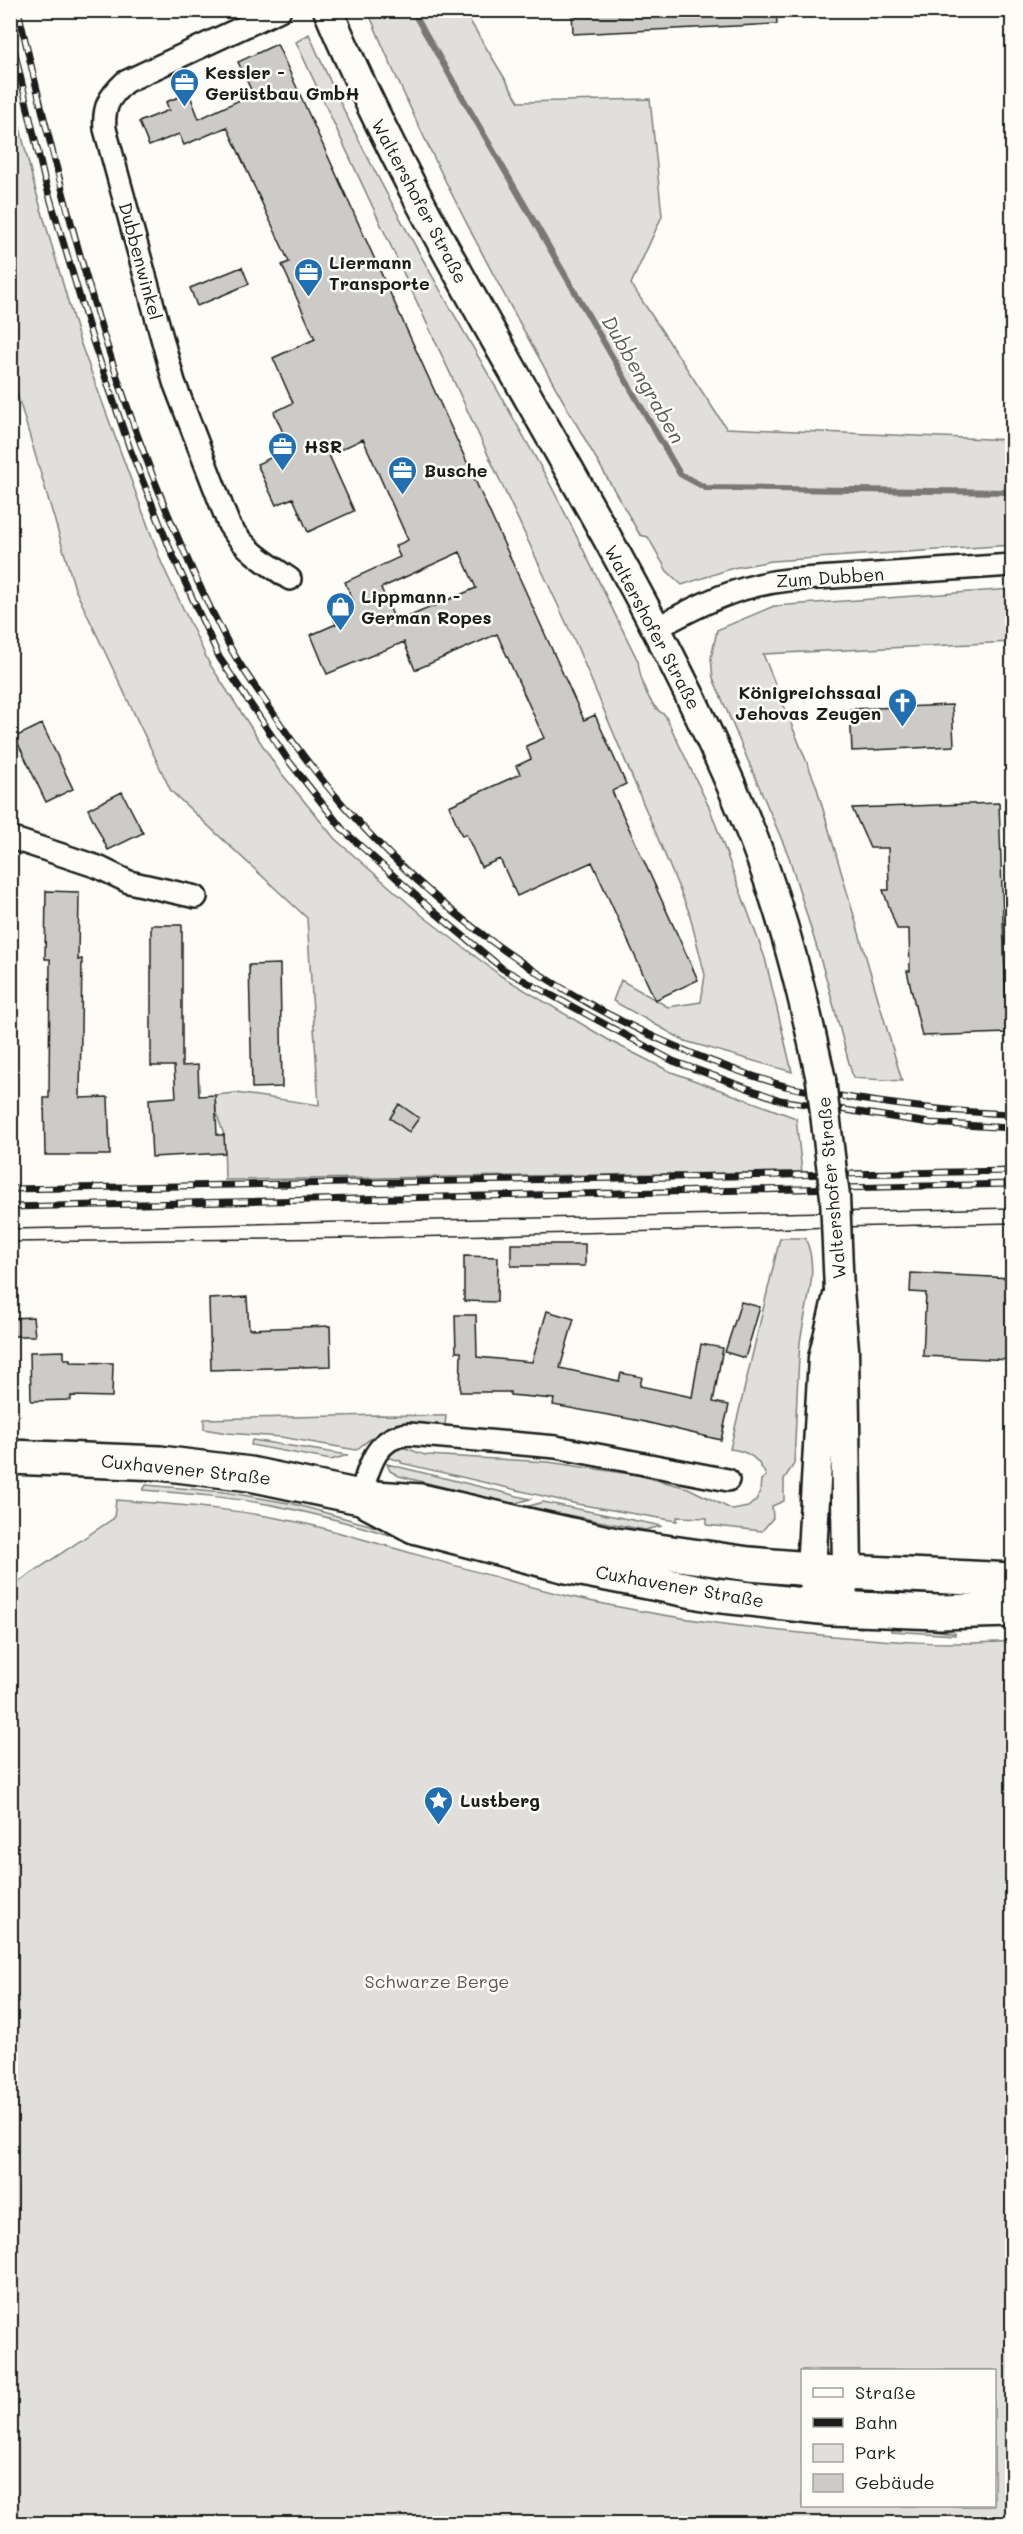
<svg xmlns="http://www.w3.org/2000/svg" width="1023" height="2534" font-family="Mali,sans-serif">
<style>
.green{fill:#e0dfdb;stroke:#7e7e7c;stroke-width:1.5;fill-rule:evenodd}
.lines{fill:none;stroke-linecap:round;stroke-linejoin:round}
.stream{stroke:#797876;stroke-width:6}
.building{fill:#cccbc8;stroke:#1c1c1c;stroke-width:1.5;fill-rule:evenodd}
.minor-casing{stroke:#1c1c1c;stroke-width:26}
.secondary-casing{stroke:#1c1c1c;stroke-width:33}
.primary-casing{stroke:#1c1c1c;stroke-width:38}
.minor{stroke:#fdfcf7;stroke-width:21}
.secondary{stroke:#fdfcf7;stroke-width:28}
.primary{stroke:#fdfcf7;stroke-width:33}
.tram{stroke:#1c1c1c;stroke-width:1.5}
.rail-casing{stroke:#1c1c1c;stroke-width:7}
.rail{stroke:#fdfcf7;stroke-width:4.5;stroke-dasharray:14;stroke-linecap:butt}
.secondary-bridge-casing{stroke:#1c1c1c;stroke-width:33;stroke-linecap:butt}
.secondary-bridge{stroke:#fdfcf7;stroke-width:28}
.labels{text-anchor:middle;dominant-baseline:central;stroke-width:5;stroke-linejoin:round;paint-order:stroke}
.poi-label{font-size:18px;font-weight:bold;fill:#1c1c1c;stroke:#fdfcf7;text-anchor:start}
.street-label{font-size:18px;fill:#1c1c1c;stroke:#fdfcf7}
.park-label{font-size:18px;fill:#575655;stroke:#fdfcf7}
.water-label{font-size:20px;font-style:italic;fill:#5a5a58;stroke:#fdfcf7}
</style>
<rect width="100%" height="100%" fill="#fdfcf7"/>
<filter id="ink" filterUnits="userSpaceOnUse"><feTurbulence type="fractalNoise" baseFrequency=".0167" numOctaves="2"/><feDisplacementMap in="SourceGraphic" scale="12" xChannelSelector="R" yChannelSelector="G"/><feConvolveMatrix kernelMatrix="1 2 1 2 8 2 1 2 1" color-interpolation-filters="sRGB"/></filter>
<g filter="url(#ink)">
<!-- green -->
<path class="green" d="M368 11H464L519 102 650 99 662 216 631 284 726 428 1012 440V545L772 561 733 568 682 585 667 571 648 537 640 535C541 364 443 194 368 11Z
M309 34C376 190 468 334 549 482 580 541 608 601 638 661 640 678 648 707 665 715L710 809 765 958 792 1072 685 1041 613 1001 621 980 668 1007 701 1002 705 975 689 912 576 644 296 42Z
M10 87 33 181 79 339 162 564 209 663 278 769 335 839 424 917 501 976 612 1042 669 1071 796 1118 802 1172 225 1180 224 1135 216 1112 215 1095 236 1093 319 1105 307 918 171 791 75 589 11 373Z
M1012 589V642L763 654 816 785 902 1081 853 1078 827 981 789 857 713 678 711 658 717 630 774 606Z
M780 1238H805C821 1270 804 1309 800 1343 797 1383 796 1424 794 1464L784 1479V1501L772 1506 773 1518 762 1531 707 1525V1518L677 1517V1521L577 1504 401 1463V1461L387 1457C397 1438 411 1452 426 1455L548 1462 637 1475 688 1488 733 1510 748 1507 756 1500 760 1491 761 1480 766 1476C759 1459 749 1451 730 1449Z
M381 1415 446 1416 445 1425C398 1422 393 1420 356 1450L281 1437 227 1433 204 1429V1419Z
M252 1440 348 1455 331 1460 251 1445Z
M387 1464 530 1499 512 1504 399 1476 390 1471Z
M146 1485 225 1492 294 1504 527 1569 867 1622 862 1628C748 1617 637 1601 527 1574 448 1555 371 1526 291 1509 242 1498 193 1494 143 1490Z
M116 1500C183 1505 250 1510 315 1526 401 1549 485 1576 572 1597 653 1616 737 1627 821 1635 885 1641 947 1646 1012 1641V2523H11V1587L114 1518ZM802 2370H994V2506H802Z
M543 1502 662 1526 645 1530 526 1507Z
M892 1625 955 1633V1635L891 1631Z"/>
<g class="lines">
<!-- stream -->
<path class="stream" d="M412 10 680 474 706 488 1012 492"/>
</g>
<!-- building -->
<path class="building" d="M572 10H776L777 24 573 34Z
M277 44 584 720 595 715 626 784 612 791 698 980 655 1000 592 862 517 896 500 859 481 867 466 834 462 836 449 806 520 774 516 766 531 759 526 746 544 738 497 634 415 670 404 642 327 674 311 635 336 624 330 610 353 600 345 582 400 557 395 546 408 540 363 439 329 455 354 511 308 532 293 498 276 505 257 464 290 449 274 412 293 403 273 358 315 339 282 265 289 262 227 127 184 145 179 134 149 146 139 122 169 110 166 102 189 93 199 119 253 94 238 62ZM460 552 476 588 396 622 381 588Z
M242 267 249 284 197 306 190 288Z
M952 705 954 746 852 751 850 709Z
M42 724 73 789 46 802 15 737Z
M122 792 143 833 108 850 88 809Z
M999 803 1007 1033 922 1036 907 971H910L909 929H897L883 890H889L888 848H870L852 808Z
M46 891 79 892 78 960 82 959 80 1098 108 1097 110 1155H45L44 1098H49L50 959H45Z
M151 925H182V1066L198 1065 199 1096 215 1095 217 1135H224L225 1153 152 1157 149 1099 176 1097 174 1066H151Z
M280 964 282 1087 252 1088 249 965Z
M399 1104 419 1118 409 1132 390 1118Z
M511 1244H585V1266H511Z
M464 1256 498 1257 497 1302 464 1301Z
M911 1273 1012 1278V1360L923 1356 926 1293 910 1292Z
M247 1297 249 1329 330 1326 331 1366 211 1370 209 1299Z
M741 1302 760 1307 745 1358 725 1352Z
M547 1311 574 1319 560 1368 619 1381 621 1373 642 1377 640 1386 692 1397 701 1344 723 1348 713 1402 729 1405 721 1440 641 1421 553 1405 554 1399 510 1395V1392H460L461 1352H456L455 1315H476L477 1357 532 1362Z
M33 1317 35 1336H14L12 1318Z
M64 1351V1359H70V1362L113 1363 112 1397 71 1396V1400L31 1401 30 1352Z"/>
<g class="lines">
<defs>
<path id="minor" d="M280 10 125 82C109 97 103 107 105 129L174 382 229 525C245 550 266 563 290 579
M657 628C700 604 739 585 788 580L1012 565
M17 840 98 867 129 882 196 897
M360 1497C369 1469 374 1437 409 1434L556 1447 728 1480"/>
<path id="secondary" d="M328 10C449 297 639 550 754 840 784 917 804 999 821 1080
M839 1291 844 1349 847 1572 841 1596 829 1608 817 1594 811 1570 823 1358Z"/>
<path id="primary" d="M10 1457 160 1463 250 1474 360 1497 421 1501 616 1545 749 1564 847 1572 1012 1580
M369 1502 414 1526 567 1566 714 1595 829 1608 940 1612 1012 1610"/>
</defs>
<!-- minor casing -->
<use href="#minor" class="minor-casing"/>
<!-- secondary casing -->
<use href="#secondary" class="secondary-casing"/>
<!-- primary casing -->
<use href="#primary" class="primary-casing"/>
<!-- minor -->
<use href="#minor" class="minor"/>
<!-- secondary -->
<use href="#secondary" class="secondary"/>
<!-- primary -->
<use href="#primary" class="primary"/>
<!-- tram -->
<path class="tram" d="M10 1229 1012 1208
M10 1242 361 1238 1012 1223"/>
<defs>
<path id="rail" d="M18 10C69 228 125 447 229 645 240 667 256 687 269 707 389 890 569 1020 778 1084 796 1090 815 1091 834 1095 893 1105 952 1112 1012 1114
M10 32 44 178 92 338 130 449 170 549 219 657 288 760 344 831 432 910 503 969 673 1061 780 1100 930 1123 1012 1128
M10 1189 1012 1171
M10 1207 1012 1184"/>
</defs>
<!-- rail casing -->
<use href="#rail" class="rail-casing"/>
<!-- rail -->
<use href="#rail" class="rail"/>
<defs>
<path id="secondary-bridge" d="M821 1080 835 1197 839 1291"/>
</defs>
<!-- secondary-bridge casing -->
<use href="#secondary-bridge" class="secondary-bridge-casing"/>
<!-- secondary-bridge -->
<use href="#secondary-bridge" class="secondary-bridge"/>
</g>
</g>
<!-- icons -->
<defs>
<symbol id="office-pin" viewBox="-11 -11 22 30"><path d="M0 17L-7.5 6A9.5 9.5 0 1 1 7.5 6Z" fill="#1f6fb2" stroke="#fdfcf7"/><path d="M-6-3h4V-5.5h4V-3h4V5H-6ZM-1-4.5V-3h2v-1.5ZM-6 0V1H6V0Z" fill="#fff"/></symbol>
<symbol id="shop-pin" viewBox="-11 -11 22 30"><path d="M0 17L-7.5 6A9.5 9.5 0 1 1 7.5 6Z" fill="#1f6fb2" stroke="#fdfcf7"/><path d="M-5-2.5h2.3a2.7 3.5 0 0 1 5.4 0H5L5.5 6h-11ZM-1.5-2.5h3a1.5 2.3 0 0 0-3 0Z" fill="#fff"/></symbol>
<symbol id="church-pin" viewBox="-11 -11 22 30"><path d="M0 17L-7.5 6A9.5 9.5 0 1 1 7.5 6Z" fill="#1f6fb2" stroke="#fdfcf7"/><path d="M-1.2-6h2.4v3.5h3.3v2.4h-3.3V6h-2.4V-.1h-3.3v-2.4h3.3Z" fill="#fff"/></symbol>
<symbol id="sight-pin" viewBox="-11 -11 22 30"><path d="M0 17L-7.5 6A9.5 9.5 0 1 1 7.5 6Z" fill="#1f6fb2" stroke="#fdfcf7"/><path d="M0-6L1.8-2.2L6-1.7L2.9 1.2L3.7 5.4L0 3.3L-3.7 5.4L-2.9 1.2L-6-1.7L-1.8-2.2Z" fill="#fff"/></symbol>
</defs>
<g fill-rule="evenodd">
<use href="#office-pin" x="168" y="66" width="33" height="45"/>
<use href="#office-pin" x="292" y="256" width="33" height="45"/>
<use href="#office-pin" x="266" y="430" width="33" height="45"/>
<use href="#office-pin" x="386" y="454" width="33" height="45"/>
<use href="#shop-pin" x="324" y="590" width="33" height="45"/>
<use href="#church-pin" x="886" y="686" width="33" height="45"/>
<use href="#sight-pin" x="422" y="1784" width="33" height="45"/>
</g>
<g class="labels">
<!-- poi labels -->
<g class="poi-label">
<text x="205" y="72">Kessler -<tspan x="205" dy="21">Gerüstbau GmbH</tspan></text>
<text x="329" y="262">Liermann<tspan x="329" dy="21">Transporte</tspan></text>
<text x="304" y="446">HSR</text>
<text x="424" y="470">Busche</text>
<text x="361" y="596">Lippmann -<tspan x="361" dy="21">German Ropes</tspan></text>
<text x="881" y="692" text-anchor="end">Königreichssaal<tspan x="881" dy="21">Jehovas Zeugen</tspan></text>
<text x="460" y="1800">Lustberg</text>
</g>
<!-- street labels -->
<g class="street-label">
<text transform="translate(420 201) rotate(62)">Waltershofer Straße</text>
<text transform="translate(141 261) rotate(75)">Dubbenwinkel</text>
<text transform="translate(830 577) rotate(-4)">Zum Dubben</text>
<text transform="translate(653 627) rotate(62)">Waltershofer Straße</text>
<text transform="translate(831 1188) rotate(-95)">Waltershofer Straße</text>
<text transform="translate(186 1469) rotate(6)">Cuxhavener Straße</text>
<text transform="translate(680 1586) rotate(10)">Cuxhavener Straße</text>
</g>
<!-- park labels -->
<g class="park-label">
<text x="437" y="1981">Schwarze Berge</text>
</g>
<!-- water labels -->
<g class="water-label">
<text transform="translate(644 379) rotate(60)">Dubbengraben</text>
</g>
</g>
<!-- margin -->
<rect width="1023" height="2534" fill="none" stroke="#fdfcf7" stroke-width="36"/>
<rect x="18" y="18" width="987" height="2498" fill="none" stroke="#1c1c1c" stroke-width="2" filter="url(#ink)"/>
<!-- legend -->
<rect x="801" y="2369" width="195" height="138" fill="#fdfcf7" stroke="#a3a29f" stroke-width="1.5"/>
<rect x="813" y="2388" width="30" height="9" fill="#fdfcf7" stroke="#a3a29f" stroke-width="1.5"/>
<text x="855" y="2399" font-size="18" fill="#1c1c1c">Straße</text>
<rect x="813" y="2418" width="30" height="9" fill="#1c1c1c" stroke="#a3a29f" stroke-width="1.5"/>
<text x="855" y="2429" font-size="18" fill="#1c1c1c">Bahn</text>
<rect x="813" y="2444" width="30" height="18" fill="#e0dfdb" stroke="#a3a29f" stroke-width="1.5"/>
<text x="855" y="2459" font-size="18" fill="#1c1c1c">Park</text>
<rect x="813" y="2474" width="30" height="18" fill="#cccbc8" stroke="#a3a29f" stroke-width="1.5"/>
<text x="855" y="2489" font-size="18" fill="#1c1c1c">Gebäude</text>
</svg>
